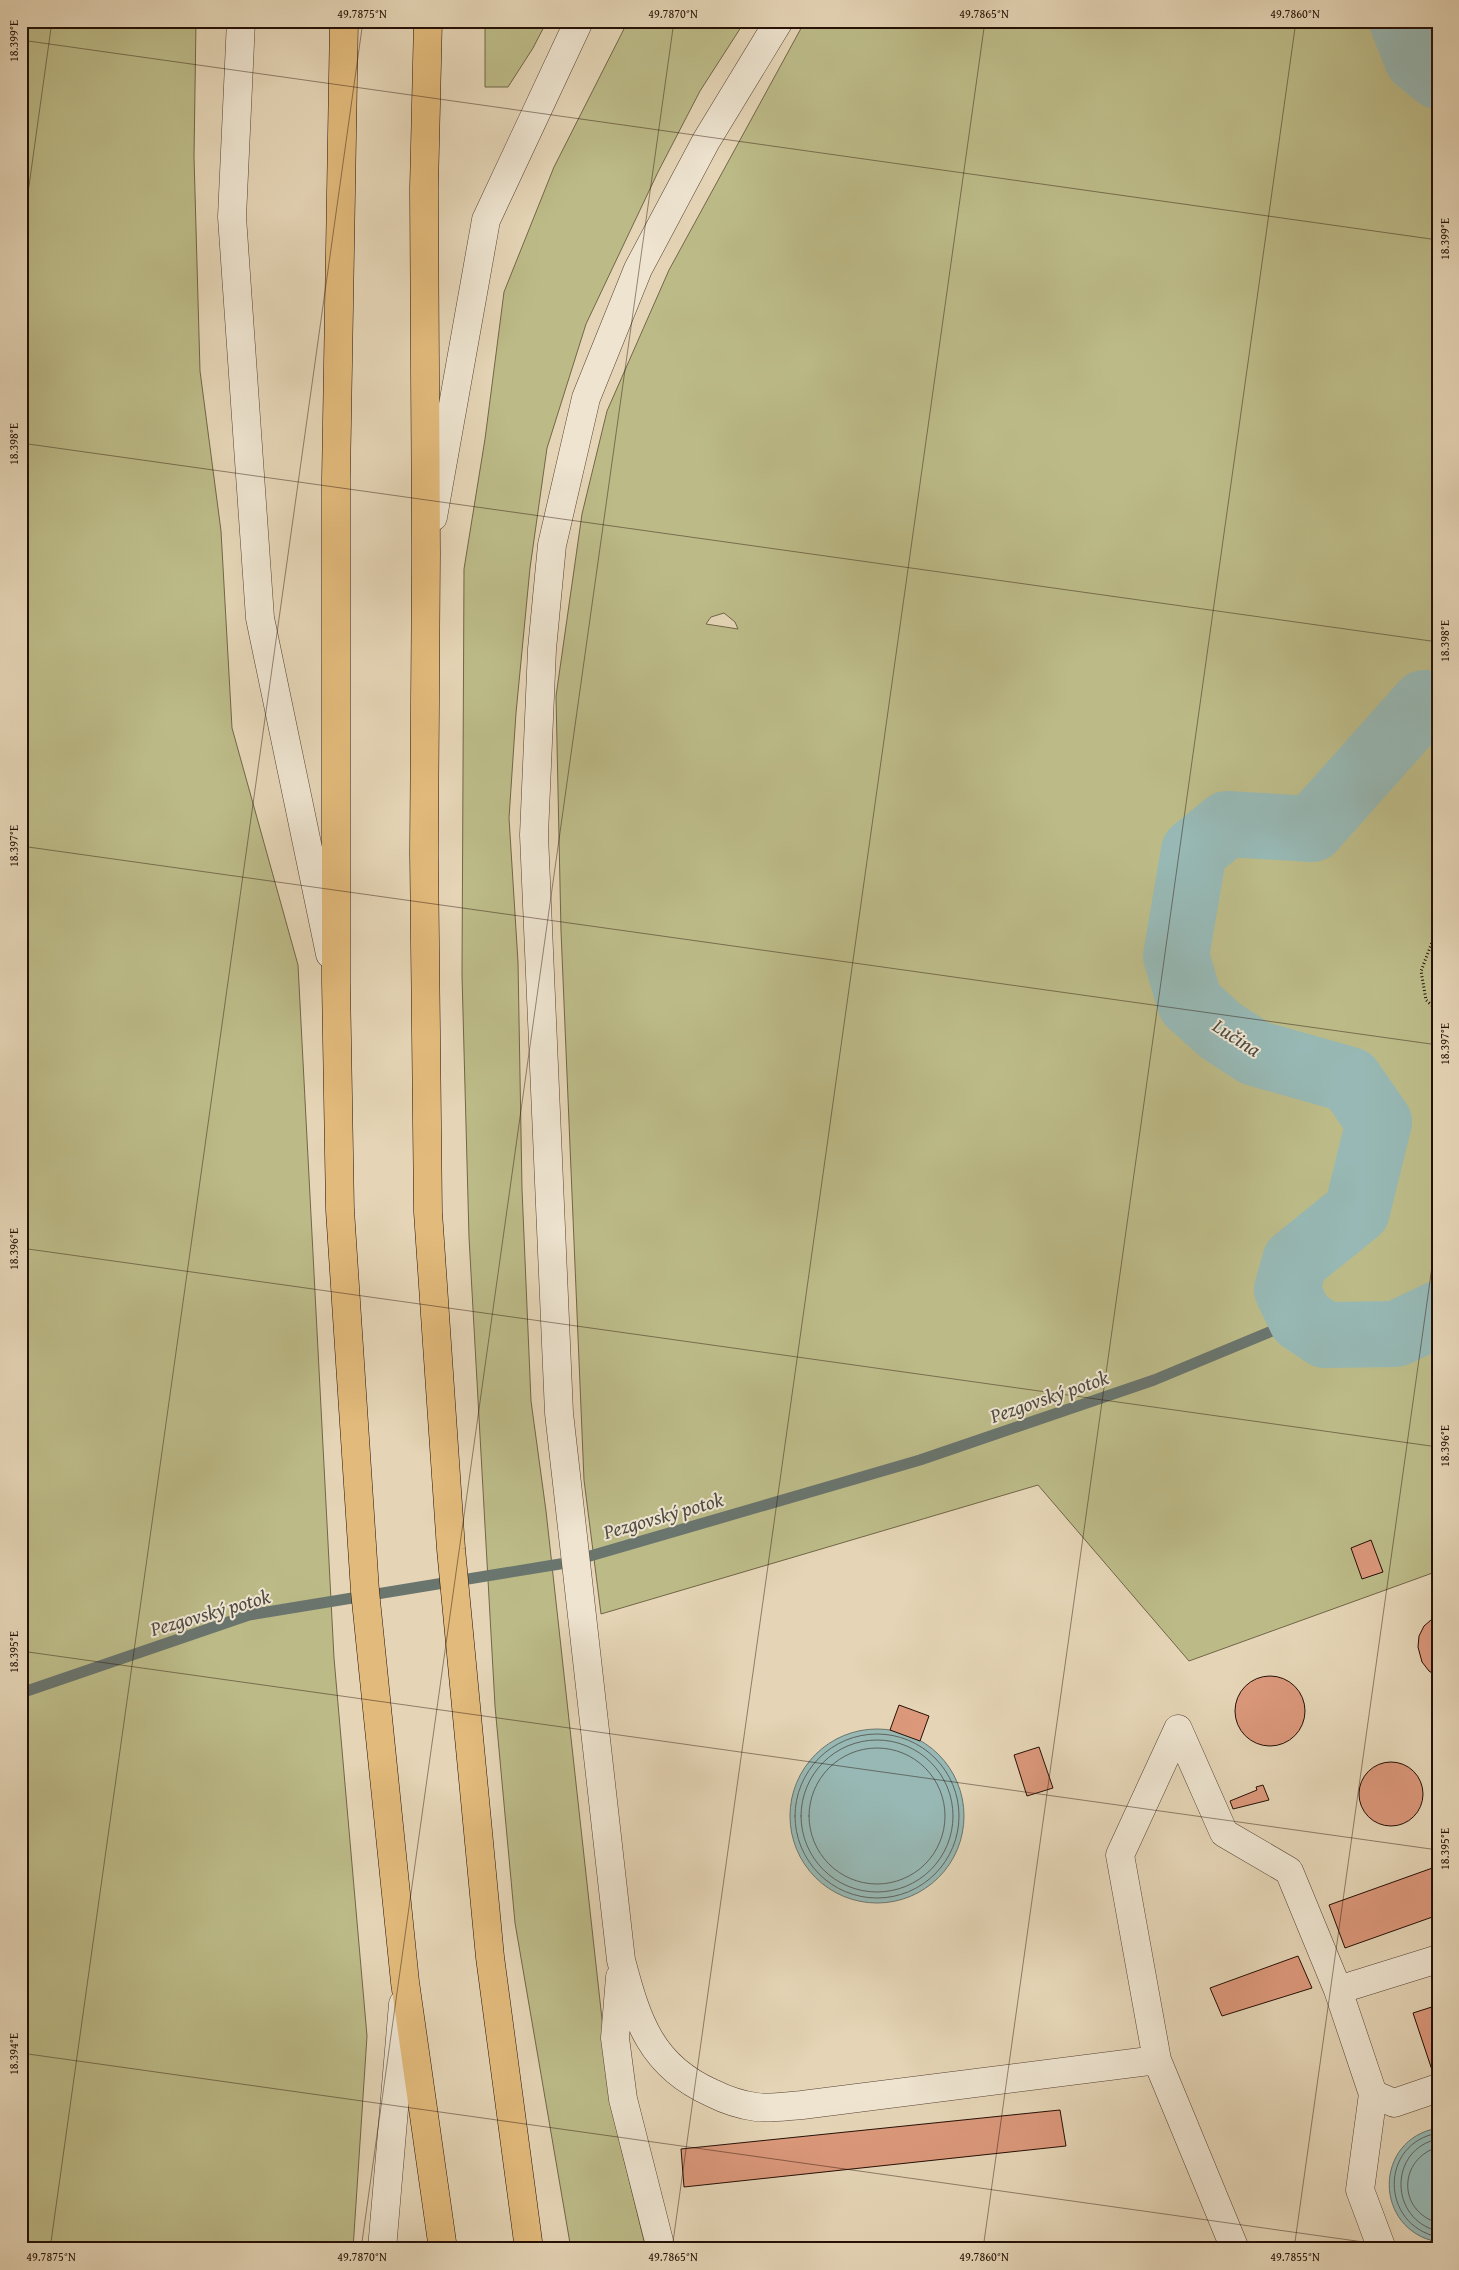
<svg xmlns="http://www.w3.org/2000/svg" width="1459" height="2270" font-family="'Gentium Book Plus',serif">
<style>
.green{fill:#bcbb88;stroke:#716647;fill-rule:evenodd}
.water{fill:#97b8b4;stroke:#6a756e}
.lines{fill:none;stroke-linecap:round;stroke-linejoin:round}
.shore{stroke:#5e645d;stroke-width:1}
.stream{stroke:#6a756e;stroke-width:11}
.river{stroke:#97b8b4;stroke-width:66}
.building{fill:#db987b;stroke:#261006}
.minor-casing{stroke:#564132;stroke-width:29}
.highway-casing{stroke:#261006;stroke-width:29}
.path{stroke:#261006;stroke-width:3;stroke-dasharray:1 2.5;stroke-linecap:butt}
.minor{stroke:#eee4d0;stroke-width:28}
.highway{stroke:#e2ba7b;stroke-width:28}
.ticks{fill:none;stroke:#261006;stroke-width:1;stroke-opacity:0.45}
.labels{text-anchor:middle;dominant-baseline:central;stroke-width:4;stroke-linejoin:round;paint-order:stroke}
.water-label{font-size:20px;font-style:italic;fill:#4e4b43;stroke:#eee4d0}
.neatline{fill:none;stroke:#261006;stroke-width:2}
.ticks-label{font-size:12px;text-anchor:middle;fill:#261006}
</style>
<rect width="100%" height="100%" fill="#e5d5b6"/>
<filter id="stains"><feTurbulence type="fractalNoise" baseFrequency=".004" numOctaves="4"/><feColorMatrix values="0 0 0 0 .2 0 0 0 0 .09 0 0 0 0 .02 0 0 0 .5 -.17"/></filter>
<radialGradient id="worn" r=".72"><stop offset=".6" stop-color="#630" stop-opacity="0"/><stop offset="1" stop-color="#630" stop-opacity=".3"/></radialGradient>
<!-- green -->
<path class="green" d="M21 21H196L194 157 200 371 221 531 232 728 298 965 334 1658 367 2036 353 2249H21Z
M485 21H547L533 48 508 87H485Z
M628 21H745L700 91 658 172 586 324 547 448 530 568 516 713 509 818 518 962 522 1189 531 1401 546 1511 612 2110 646 2249H571L515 1923 495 1706 469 1237 462 975 464 569 485 439 504 292 554 167Z
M805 21H1438V1571L1189 1661 1038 1485 601 1614 584 1480 561 931 556 696 582 514 607 411 669 270ZM724 613 735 622 738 629 706 624 711 617Z"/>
<!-- water -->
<path class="water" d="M790 1816a87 87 0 1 1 174 0a87 87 0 1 1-174 0Z
M1438 2128V2242C1373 2230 1373 2139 1438 2128Z"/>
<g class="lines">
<!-- shore -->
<path class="shore" d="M795 1816a82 82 0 1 1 164 0a82 82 0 1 1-164 0Z
M801 1816a76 76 0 1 1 152 0a76 76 0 1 1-152 0Z
M809 1816a68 68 0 1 1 136 0a68 68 0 1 1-136 0Z
M1438 2133C1379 2143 1380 2225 1438 2237
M1438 2139C1388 2149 1389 2220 1438 2231
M1438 2147C1398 2159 1397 2211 1438 2223"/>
<!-- stream -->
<path class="stream" d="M21 1693 249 1615 566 1563 920 1460 1154 1380 1301 1319"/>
<!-- river -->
<path class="river" d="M1402 21 1417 59 1438 76
M1438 704 1424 703 1312 829 1227 824 1194 851 1176 956 1190 1003 1221 1031 1255 1053 1350 1080 1379 1122 1357 1211 1295 1261 1287 1290 1301 1319 1325 1335 1396 1334 1438 1314"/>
</g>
<!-- building -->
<path class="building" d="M1371 1540 1383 1572 1362 1579 1351 1548Z
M1438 1614V1677L1429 1671 1422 1662 1418 1647 1419 1636 1424 1626Z
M1235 1711a35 35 0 1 1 70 0a35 35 0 1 1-70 0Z
M899 1705 929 1716 920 1741 890 1730Z
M1039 1747 1053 1788 1027 1796 1014 1755Z
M1359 1794a32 32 0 1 1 64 0a32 32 0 1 1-64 0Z
M1263 1785 1269 1800 1233 1809 1230 1801 1257 1790 1256 1787Z
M1438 1866V1915L1345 1948 1329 1905Z
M1298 1956 1312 1988 1222 2016 1210 1988Z
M1438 2005V2075L1434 2076 1413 2013Z
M1060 2110 1066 2146 684 2187 681 2149Z"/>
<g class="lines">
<defs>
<path id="minor" d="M241 21 232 217 260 618 330 954
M779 21 706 141 638 269 586 398 552 545 542 649 534 835 559 1413 621 1960C637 2021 651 2066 712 2093 726 2100 741 2105 756 2107 770 2109 787 2106 802 2105L1157 2060 1235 2249
M433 517 486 220 579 21
M620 1977 615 2038 623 2099 661 2249
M1157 2060 1120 1855 1178 1729 1224 1833 1289 1871 1338 1990
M1373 2094 1338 1990 1438 1959
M382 2249 403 2004
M1382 2249 1360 2190 1373 2094 1394 2103 1438 2088"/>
<path id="highway" d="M344 21 336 479V982L340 1210 365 1591 405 1982 443 2249
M428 21 424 188 426 553 424 853 428 1212 451 1549 490 1957 529 2249"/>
</defs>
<!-- minor casing -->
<use href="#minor" class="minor-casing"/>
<!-- highway casing -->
<use href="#highway" class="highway-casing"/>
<!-- path -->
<path class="path" d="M1438 927 1421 971 1426 1000 1438 1011"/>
<!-- minor -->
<use href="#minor" class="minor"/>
<!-- highway -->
<use href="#highway" class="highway"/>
</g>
<!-- ticks -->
<path class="ticks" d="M21 40 1438 240M21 243 52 21M21 443 1438 642M21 846 1438 1045M21 1248 1438 1447M21 1651 1438 1850M21 2053 1413 2249M50 2249 363 21M361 2249 674 21M672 2249 985 21M983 2249 1296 21M1294 2249 1438 1224"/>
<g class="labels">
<!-- water labels -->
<g class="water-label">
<text transform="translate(1237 1037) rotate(33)">Lučina</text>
<text transform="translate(1049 1396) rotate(-19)">Pezgovský potok</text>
<text transform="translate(663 1515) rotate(-16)">Pezgovský potok</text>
<text transform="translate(210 1612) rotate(-16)">Pezgovský potok</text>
</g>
</g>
<!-- margin -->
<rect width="1459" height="2270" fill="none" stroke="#e5d5b6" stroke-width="55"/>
<rect x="28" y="28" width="1404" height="2214" class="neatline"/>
<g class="ticks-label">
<text x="362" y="18">49.7875°N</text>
<text x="673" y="18">49.7870°N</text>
<text x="984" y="18">49.7865°N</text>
<text x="1295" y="18">49.7860°N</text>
<text transform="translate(14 41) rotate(-90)" y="4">18.399°E</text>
<text transform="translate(1445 239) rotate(-90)" y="4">18.399°E</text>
<text transform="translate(14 444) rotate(-90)" y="4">18.398°E</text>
<text transform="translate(1445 641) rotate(-90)" y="4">18.398°E</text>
<text transform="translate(14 846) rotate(-90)" y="4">18.397°E</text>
<text transform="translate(1445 1044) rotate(-90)" y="4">18.397°E</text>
<text transform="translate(14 1249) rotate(-90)" y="4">18.396°E</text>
<text transform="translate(1445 1446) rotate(-90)" y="4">18.396°E</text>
<text transform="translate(14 1652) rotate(-90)" y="4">18.395°E</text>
<text transform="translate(1445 1849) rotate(-90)" y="4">18.395°E</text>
<text transform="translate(14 2054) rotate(-90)" y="4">18.394°E</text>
<text x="51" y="2261">49.7875°N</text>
<text x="362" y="2261">49.7870°N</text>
<text x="673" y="2261">49.7865°N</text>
<text x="984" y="2261">49.7860°N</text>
<text x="1295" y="2261">49.7855°N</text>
</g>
<rect width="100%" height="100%" filter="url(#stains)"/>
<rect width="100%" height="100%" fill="url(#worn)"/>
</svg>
